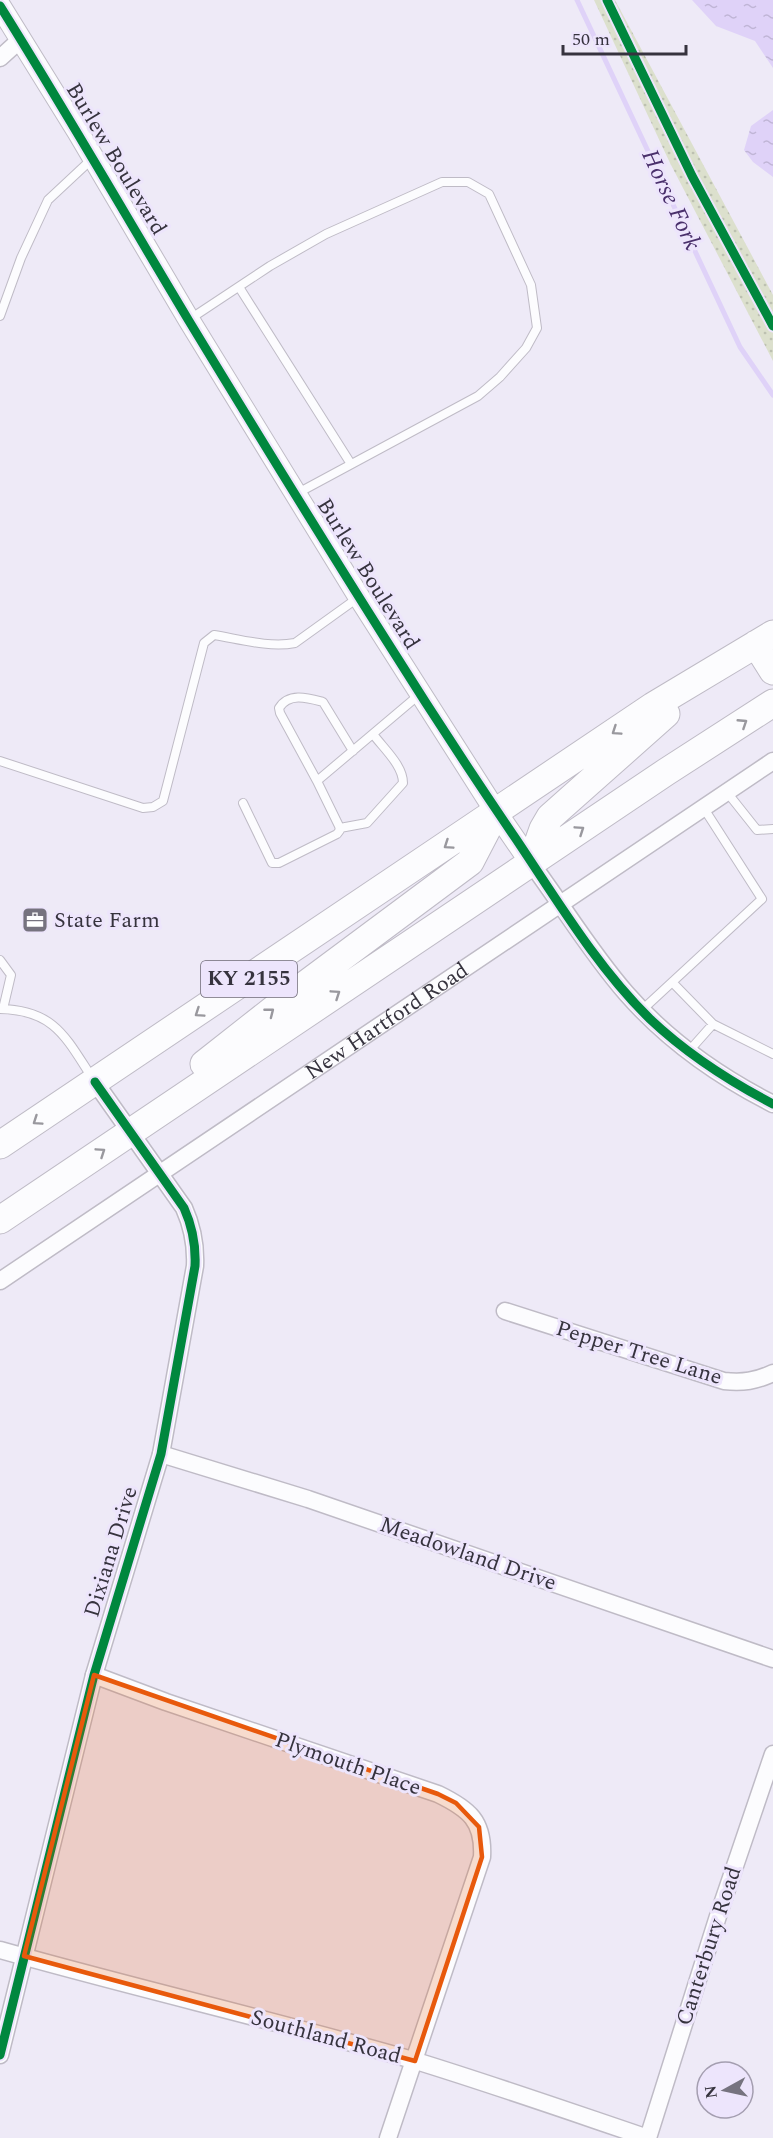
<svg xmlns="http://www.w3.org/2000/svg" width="773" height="2138" font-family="Spectral,serif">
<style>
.green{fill:url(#green-dots)}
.water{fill:url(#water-ripples)}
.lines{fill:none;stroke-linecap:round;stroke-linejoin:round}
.stream{stroke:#dfd2f8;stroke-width:5}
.service-casing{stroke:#bfbbc6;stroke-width:10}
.minor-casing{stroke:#bfbbc6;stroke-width:19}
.tertiary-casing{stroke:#bfbbc6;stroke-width:23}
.primary-casing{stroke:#bfbbc6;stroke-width:29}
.service{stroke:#fcfcfe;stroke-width:8}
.minor{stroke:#fcfcfe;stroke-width:16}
.tertiary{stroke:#fcfcfe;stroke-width:21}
.primary{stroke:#fcfcfe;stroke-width:27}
.cycleway-casing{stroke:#ede5fc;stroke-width:13}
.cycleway{stroke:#00873e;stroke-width:9}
.oneway{stroke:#99989e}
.marked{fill:#e8590c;fill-opacity:0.2;stroke:#e8590c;stroke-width:4.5;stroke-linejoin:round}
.labels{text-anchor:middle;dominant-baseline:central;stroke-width:6;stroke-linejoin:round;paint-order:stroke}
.shield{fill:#ede5fc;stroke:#6d6877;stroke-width:1.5}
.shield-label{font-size:21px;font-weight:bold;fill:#36333e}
.street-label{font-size:22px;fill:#36333e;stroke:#ede5fc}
.poi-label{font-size:22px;fill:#36333e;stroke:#ede5fc;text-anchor:start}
.water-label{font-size:24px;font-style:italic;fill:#4a306c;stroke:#ede5fc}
</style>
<defs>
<pattern id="green-dots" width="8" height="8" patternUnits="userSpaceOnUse" patternTransform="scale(1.5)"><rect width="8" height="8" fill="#dce0cd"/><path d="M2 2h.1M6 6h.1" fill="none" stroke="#bdc1b1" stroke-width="1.8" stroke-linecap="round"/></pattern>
<pattern id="water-ripples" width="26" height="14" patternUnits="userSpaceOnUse" patternTransform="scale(1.5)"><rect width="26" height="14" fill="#dfd2f8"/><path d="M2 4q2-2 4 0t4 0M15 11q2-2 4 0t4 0" fill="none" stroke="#c0b5d6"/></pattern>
</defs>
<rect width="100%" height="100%" fill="#eeeaf7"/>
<!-- green -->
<path class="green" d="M594 0H615L773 295V361L670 163Z"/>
<!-- water -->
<path class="water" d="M692 0H773V68L755 41 716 26Z
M773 110V177L753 162 744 150 751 126Z"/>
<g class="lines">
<!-- stream -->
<path class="stream" d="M577 0 740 347 773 395"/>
<defs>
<path id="service" d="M239 287 351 464
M0 316 21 258 48 200 93 158
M190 319 270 266 326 234 442 182H468L489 194 531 285 537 328 526 348 500 377 478 396 296 494
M0 761 143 808 153 807 163 801 204 643 214 635C239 639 269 648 295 643L359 597
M317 781 280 713 279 708C289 692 308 698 323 702L353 751
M726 791 757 830 773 829
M243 803 272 863H279L337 834 340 830 339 826 317 781 420 694
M340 828 367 823 403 783C403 765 383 748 373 734
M0 960 11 975 3 1009
M672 982 713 1024
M0 1009C55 1010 66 1038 93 1079
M642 1010 762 899 703 807
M689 1051 713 1024 773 1054"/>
<g id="minor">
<path d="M0 58 21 39"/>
<path d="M531 863C563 906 591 953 626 993 667 1040 718 1076 773 1104"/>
<path id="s1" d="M0 1281 773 761"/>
<path d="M505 1311 724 1381C743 1383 756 1381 773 1373"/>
<path d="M161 1454 308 1499 773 1659"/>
<path d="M94 1675 166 1702 438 1794C469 1809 484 1821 482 1857L388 2138"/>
<path d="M0 1950C138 1989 278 2021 416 2061 494 2085 571 2112 648 2138"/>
<path d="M0 2055 94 1675 161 1454 195 1266C196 1245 193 1228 184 1208L95 1082"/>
<path d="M648 2138 719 1913 773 1754"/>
</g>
<path id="tertiary" d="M0 6 78 132 189 320 359 597 496 812 531 863"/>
<path id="primary" d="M756 644 773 671
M531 863 543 829 550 817 666 714
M204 1064 298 990 470 862 496 812
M0 1145 653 706 773 634
M0 1220 666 772 773 703"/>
</defs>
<!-- service casing -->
<use href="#service" class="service-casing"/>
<!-- minor casing -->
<use href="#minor" class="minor-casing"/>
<!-- tertiary casing -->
<use href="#tertiary" class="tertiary-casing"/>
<!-- primary casing -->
<use href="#primary" class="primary-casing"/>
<!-- service -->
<use href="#service" class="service"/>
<!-- minor -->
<use href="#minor" class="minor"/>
<!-- tertiary -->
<use href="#tertiary" class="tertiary"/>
<!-- primary -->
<use href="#primary" class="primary"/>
<defs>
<path id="cycleway" d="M607 0 692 176 773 326
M0 6C65 110 126 216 189 321 254 428 319 534 386 640 428 707 471 773 516 839 557 900 597 967 650 1019 686 1053 729 1081 773 1104
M0 2055 94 1675 161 1454 195 1266C196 1245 193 1228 184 1208L95 1082"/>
</defs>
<!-- cycleway casing -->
<use href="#cycleway" class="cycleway-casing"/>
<!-- cycleway -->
<use href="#cycleway" class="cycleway"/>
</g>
<!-- one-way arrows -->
<defs><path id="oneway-chevron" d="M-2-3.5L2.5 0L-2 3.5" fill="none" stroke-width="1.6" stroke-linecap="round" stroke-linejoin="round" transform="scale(1.5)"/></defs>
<g class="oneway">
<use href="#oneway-chevron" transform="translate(743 723) rotate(-33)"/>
<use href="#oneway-chevron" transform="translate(616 731) rotate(146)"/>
<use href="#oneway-chevron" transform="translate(580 830) rotate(-34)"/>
<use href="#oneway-chevron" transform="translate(448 845) rotate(146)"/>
<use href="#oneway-chevron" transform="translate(336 994) rotate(-34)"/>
<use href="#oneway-chevron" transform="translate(270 1012) rotate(-38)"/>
<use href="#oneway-chevron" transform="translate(199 1013) rotate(146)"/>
<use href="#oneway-chevron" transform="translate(37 1121) rotate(146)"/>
<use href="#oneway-chevron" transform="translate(101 1152) rotate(-34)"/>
</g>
<!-- marked area -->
<path class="marked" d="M94 1675 438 1794 456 1803 479 1827 482 1857 415 2061 24 1956Z"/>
<!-- icons -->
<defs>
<symbol id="office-square" viewBox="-11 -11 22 22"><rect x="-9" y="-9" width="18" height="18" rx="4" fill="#76737f" stroke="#ede5fc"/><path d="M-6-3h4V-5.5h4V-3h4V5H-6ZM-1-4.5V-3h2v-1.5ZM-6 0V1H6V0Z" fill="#fff"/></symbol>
</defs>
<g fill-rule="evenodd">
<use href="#office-square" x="20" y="905" width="30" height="30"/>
</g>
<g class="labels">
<!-- shield labels -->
<rect class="shield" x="201" y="961" width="96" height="36" rx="4.5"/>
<g class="shield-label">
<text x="249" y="979">KY 2155</text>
</g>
<!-- street labels -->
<g class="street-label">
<text transform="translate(116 159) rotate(59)">Burlew Boulevard</text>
<text transform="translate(368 574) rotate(58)">Burlew Boulevard</text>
<text stroke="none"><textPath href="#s1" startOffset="466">New Hartford Road</textPath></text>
<text transform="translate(639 1353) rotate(17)">Pepper Tree Lane</text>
<text transform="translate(111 1552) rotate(-73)">Dixiana Drive</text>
<text transform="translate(468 1554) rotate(19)">Meadowland Drive</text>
<text transform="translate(348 1764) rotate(19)">Plymouth Place</text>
<text transform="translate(709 1946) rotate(-72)">Canterbury Road</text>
<text transform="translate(326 2037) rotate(15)">Southland Road</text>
</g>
<!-- poi labels -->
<g class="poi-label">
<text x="54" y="920">State Farm</text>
</g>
<!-- water labels -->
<g class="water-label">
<text transform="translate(671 200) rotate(65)">Horse Fork</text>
</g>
</g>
<!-- north arrow -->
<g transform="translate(725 2090) rotate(262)"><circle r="28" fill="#ede5fc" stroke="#a49eb0" stroke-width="1.5"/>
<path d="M0-4.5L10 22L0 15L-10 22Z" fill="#76737f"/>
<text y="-9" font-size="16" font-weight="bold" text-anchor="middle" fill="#36333e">N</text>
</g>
<!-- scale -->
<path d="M563 45v9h123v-9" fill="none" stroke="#36333e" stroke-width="3"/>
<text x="572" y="45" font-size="18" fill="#36333e" stroke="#ede5fc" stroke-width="4.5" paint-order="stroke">50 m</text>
</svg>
